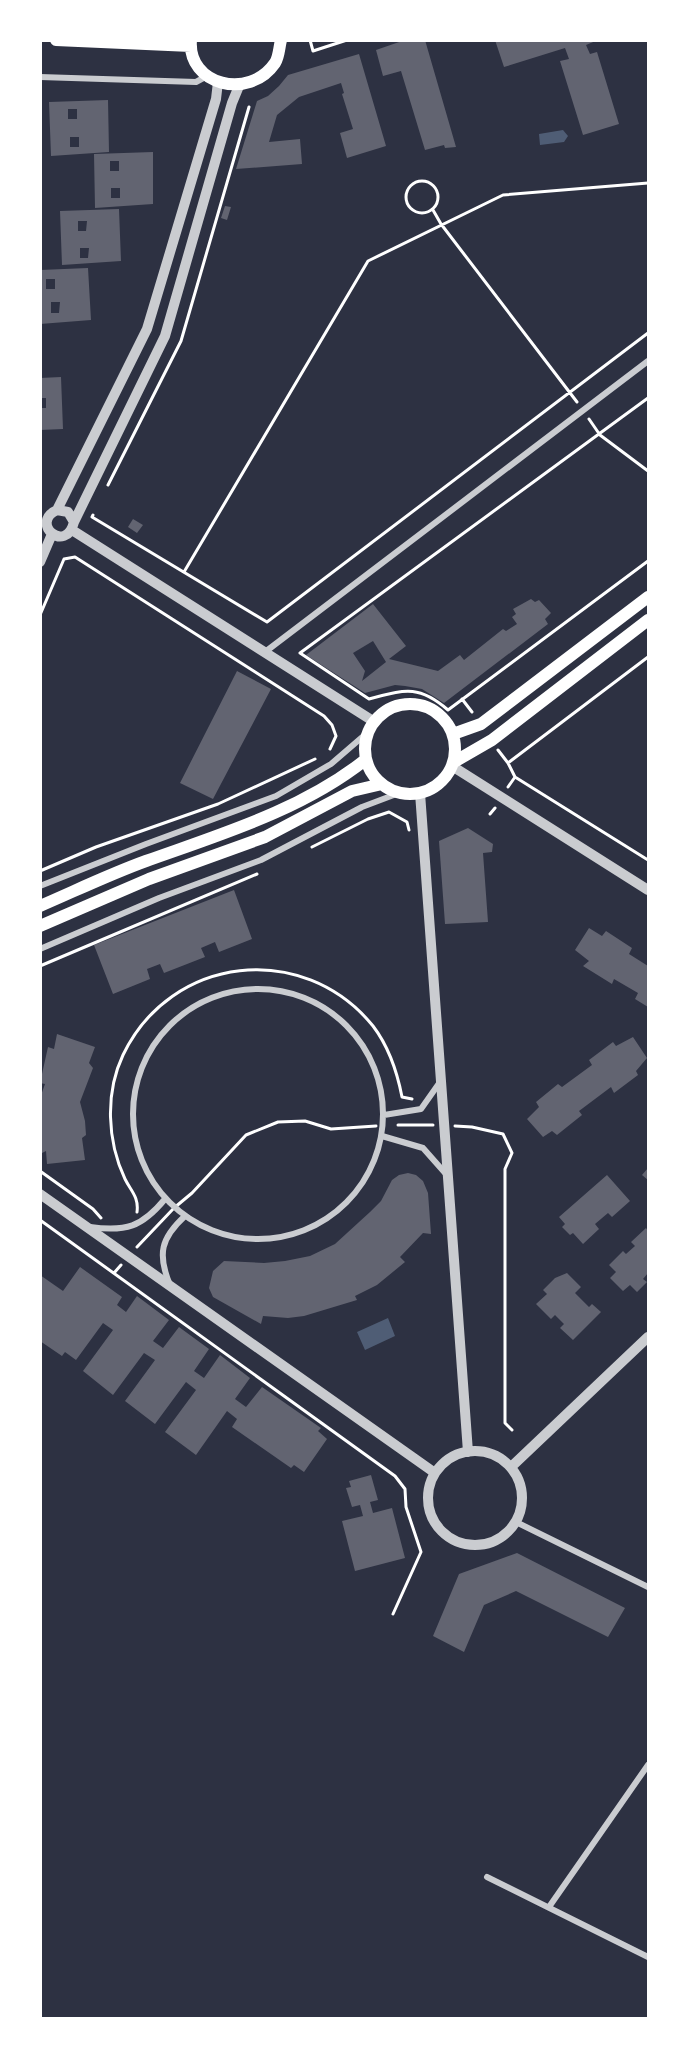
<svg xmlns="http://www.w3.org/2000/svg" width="689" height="2059" font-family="'Fira Sans',sans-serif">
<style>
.water{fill:#4f5d75}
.building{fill:#626471;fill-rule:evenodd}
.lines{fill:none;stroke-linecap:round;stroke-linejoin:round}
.path{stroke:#fff;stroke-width:3}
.minor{stroke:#caccd0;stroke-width:6}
.tertiary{stroke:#caccd0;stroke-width:10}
.secondary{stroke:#fff;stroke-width:12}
</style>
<rect width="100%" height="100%" fill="#2d3142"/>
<!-- water -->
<path class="water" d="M563 130 568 136 564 142 540 145 539 134Z
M388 1318 395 1336 365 1350 357 1332Z"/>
<!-- building -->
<path class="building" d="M405 40H425L456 147 445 148 444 145 425 150 401 71 383 76 376 50Z
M495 40H598L586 45 590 54 597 52 619 124 583 135 560 61 569 59 565 48 504 67Z
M359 54 386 146 347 158 340 133 353 129 342 94 344 93 341 83 299 97 277 115 269 142 300 139 302 164 236 169 257 101 268 96 279 86 288 75Z
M108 100 109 152 51 156 49 102ZM68 109H77V119H68ZM70 137H79V147H70Z
M153 152V204L95 208 94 154ZM110 161H119V171H110ZM111 188H120V198H111Z
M225 206 231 207 227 220 221 218Z
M119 209 121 261 62 265 60 211ZM78 221H87L86 231H78ZM80 248H89L88 258H80Z
M88 268 91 320 40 324V270ZM46 279H55V289H46ZM51 302H60L59 313H51Z
M61 377 63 429 40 430V408H46V398H40V378Z
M133 519 143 525 137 533 128 527Z
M531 599 535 602 539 600 551 613 545 619 548 624 444 703 422 689 405 686 395 685 365 693 306 655 373 604 406 646 389 659 438 671 460 655 464 660 503 629 506 631 517 624 512 617 516 614 513 609ZM373 641 386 662 362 681 365 671 353 653Z
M237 671 271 689 213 799 180 783Z
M468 828 493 844 492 852 483 853 488 922 445 924 439 841Z
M234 890 252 939 219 952 215 942 201 948 205 957 164 973 160 964 147 969 150 979 113 994 94 945Z
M589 928 602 936 606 931 632 948 629 954 648 966V1007L635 999 638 993 614 979 612 984 583 966 589 961 575 950Z
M57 1034 95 1047 89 1063 93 1068 80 1102 85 1121 86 1135 82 1138 85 1160 47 1164 46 1151 42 1153 40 1142V1116H42L40 1098 45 1084 40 1083 48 1047 54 1049Z
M633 1037 647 1058 636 1071 638 1075 614 1093 611 1087 579 1111 582 1115 557 1135 552 1131 543 1137 527 1119 539 1107 536 1102 558 1084 562 1087 592 1065 589 1060 613 1042 616 1046Z
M648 1168V1180L642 1175Z
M408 1173 416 1175 423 1181 428 1193 431 1234 423 1233 400 1257 405 1262 377 1285 355 1296 357 1300 304 1316 288 1318 263 1316 261 1324 213 1297 209 1288 213 1271 224 1261 264 1263 285 1261 310 1256 335 1244 370 1212 381 1201 392 1180 399 1175Z
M607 1175 630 1201 612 1217 608 1213 595 1224 599 1229 583 1244 573 1233 570 1235 562 1227 565 1224 559 1217Z
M646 1228 648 1231V1273L643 1279 647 1282 637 1292 630 1285 623 1291 610 1278 616 1272 609 1265 623 1251 626 1254 635 1246 631 1242Z
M80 1267 122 1297 117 1305 126 1312 137 1296 169 1320 153 1341 163 1348 179 1327 209 1349 194 1371 204 1378 220 1355 250 1378 235 1399 246 1407 262 1387 321 1428 318 1431 327 1439 304 1472 294 1465 291 1468 232 1427 237 1419 227 1411 196 1455 165 1432 196 1390 186 1382 155 1424 125 1401 155 1360 144 1353 113 1395 83 1371 113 1330 103 1323 76 1360 65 1352 62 1356 40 1341V1275L63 1291Z
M567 1273 581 1287 575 1293 589 1307 592 1304 601 1312 573 1340 560 1328 564 1324 555 1315 551 1319 536 1304 547 1294 543 1290 555 1278Z
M371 1475 378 1500 370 1502 373 1513 392 1508 405 1558 355 1571 342 1521 363 1516 360 1505 352 1507 346 1488 351 1487 349 1481Z
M517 1553 625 1608 608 1637 516 1591 484 1605 464 1652 433 1636 459 1574Z"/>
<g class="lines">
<!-- path -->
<path class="path" d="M310 40 313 51 347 40
M406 197a16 16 0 1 1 32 0a16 16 0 1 1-32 0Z
M433 210 441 224 577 402
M648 398 300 653 369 699C404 690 418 684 448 710L648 561
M589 419 600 435 648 471
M108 485 181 341 249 107
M93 515 92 517 267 622 648 333
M184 572 368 261 503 195 648 183
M40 615 64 559 75 557 324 716 332 725 336 736 330 749
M462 699 472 712
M498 750 508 763 515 777 508 787
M508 763 648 657
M515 777 648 860
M490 814 495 808
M312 847 368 819 389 812 407 822 409 830
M40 871 96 847 218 804 315 759
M40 966 257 874
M398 1125H433
M455 1126 472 1127 503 1134 512 1153 505 1169V1423L512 1430
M40 1171 93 1209 101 1218
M137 1212C139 1197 131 1191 125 1179 107 1141 105 1093 123 1055 171 955 303 940 373 1026 389 1047 397 1071 402 1097L412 1099
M40 1220 395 1476 405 1489 406 1507 421 1552 393 1614
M137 1247 174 1208 192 1193 246 1135 278 1122 305 1121 331 1129 376 1126
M114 1273 121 1265"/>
<!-- minor -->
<path class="minor" d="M40 77 196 82 207 76
M265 652 648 361
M40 886 146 844 276 796 331 764 367 733
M40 949 159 898 261 860 362 807 399 793
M133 1114a125 125 0 1 1 250 0a125 125 0 1 1-250 0Z
M384 1115 421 1109 440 1082
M382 1136 423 1148 446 1174
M90 1227C126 1232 142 1227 165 1199
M170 1285C157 1254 161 1238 185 1216
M516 1522 648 1587
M487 1877 648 1957
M549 1907 648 1765"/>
<!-- tertiary -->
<path class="tertiary" d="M57 510 147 329 216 99 218 82
M74 522 68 512 57 510C29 523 66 555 74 522L165 336 232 103 239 86
M72 530 373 721
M40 562 52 534
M452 766 648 890
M420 793 468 1452
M40 1194 435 1473
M428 1498a47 47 0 1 1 94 0a47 47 0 1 1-94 0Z
M511 1467 648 1337"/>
<!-- secondary -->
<path class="secondary" d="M56 40 191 46
M191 40C187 85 249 101 275 63 279 57 279 48 281 40
M365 749a45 45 0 1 1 90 0a45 45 0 1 1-90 0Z
M453 734 481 724 648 597
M454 762 492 740 648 620
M40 906C75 891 110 874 146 861 221 834 302 810 365 760
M40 926 149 879 265 837 352 791 382 784"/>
</g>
<!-- border -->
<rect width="689" height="2059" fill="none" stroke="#ffffff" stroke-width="84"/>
</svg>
